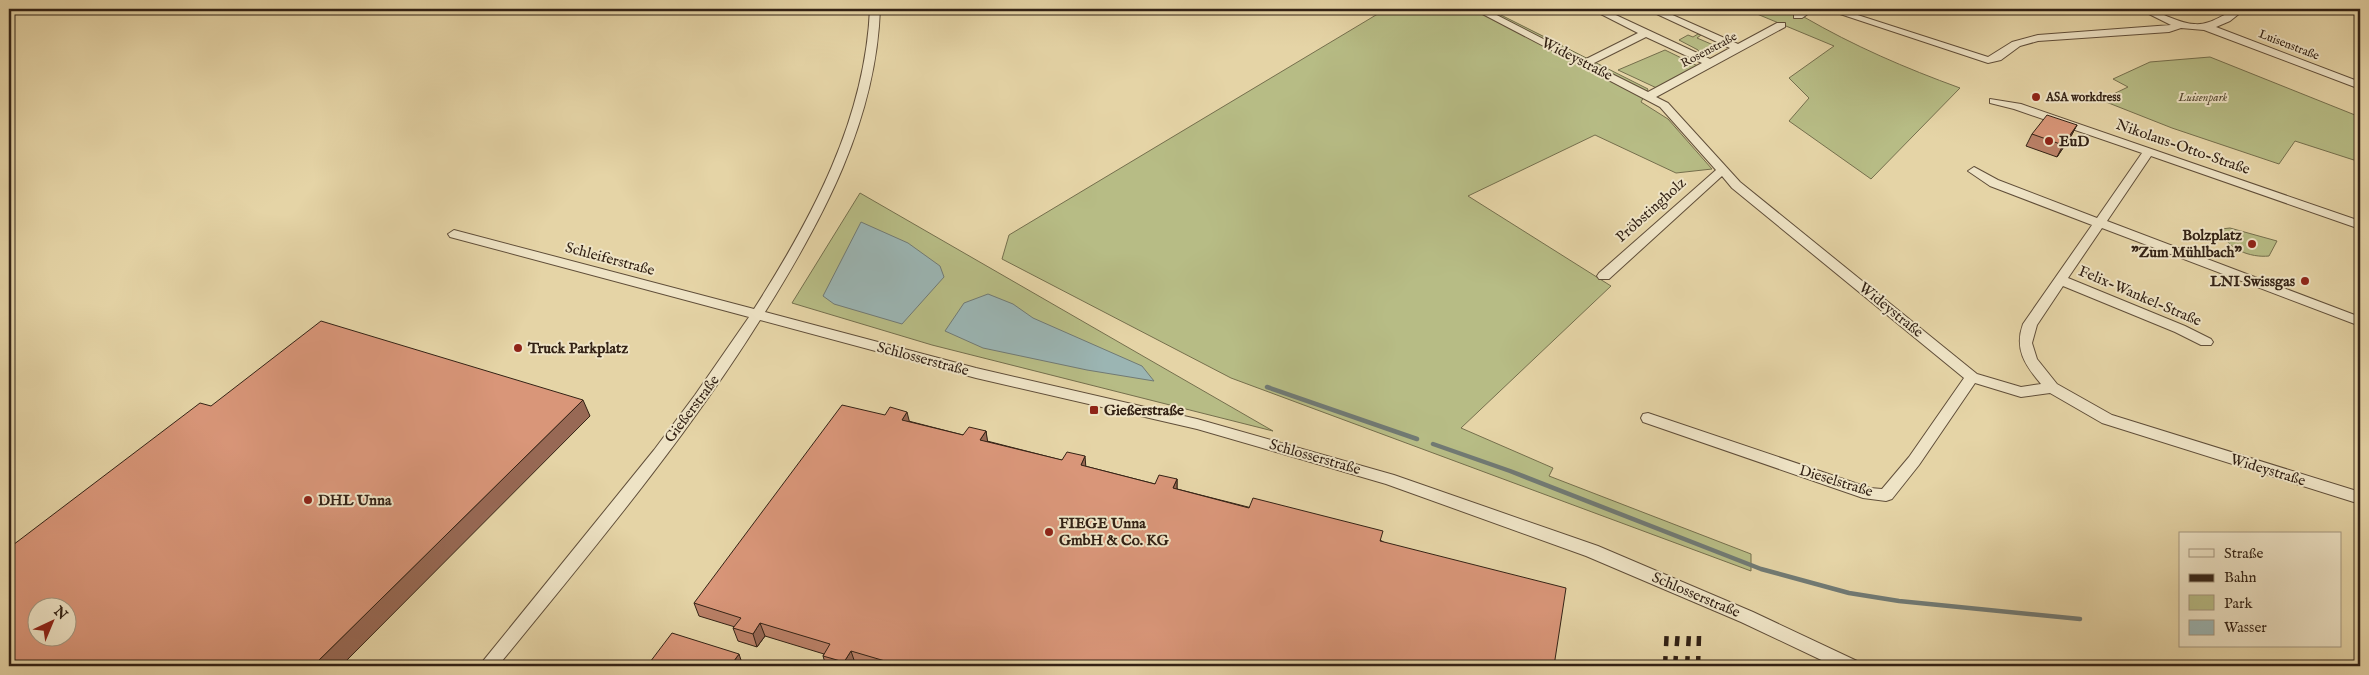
<svg xmlns="http://www.w3.org/2000/svg" width="2369" height="675" font-family="'IM FELL English',serif">
<style>
.green{fill:#b7bc85;stroke:#756f4d}
.water{fill:#9bb5b3;stroke:#717a74}
.lines{fill:none;stroke-linecap:round;stroke-linejoin:round}
.stream{stroke:#717a74;stroke-width:4.5}
.minor-casing{stroke:#604e39;stroke-width:2}
.minor{fill:#eee3c5;fill-rule:evenodd}
.rail{stroke:#332215;stroke-width:4.5;stroke-dasharray:10 10;stroke-linecap:butt}
.wall{fill:#bb8168;stroke:#332215}
.shaded-wall{fill:#986955;stroke:#332215}
.building{fill:#d99679;stroke:#332215;fill-rule:evenodd}
.poi-dot{fill:#8f2418;stroke:#eee3c5;stroke-width:2}
.labels{text-anchor:middle;dominant-baseline:central;stroke-width:4;stroke-linejoin:round;paint-order:stroke}
.far-street-label{font-size:12px;fill:#332215;stroke:#eee3c5}
.far-poi-label{font-size:12px;font-weight:bold;fill:#332215;stroke:#eee3c5;text-anchor:start}
.far-park-label{font-size:12px;font-style:italic;fill:#544831;stroke:#eee3c5}
.street-label{font-size:15px;fill:#332215;stroke:#eee3c5}
.poi-label{font-size:15px;font-weight:bold;fill:#332215;stroke:#eee3c5;text-anchor:start}
</style>
<rect width="100%" height="100%" fill="#e5d4a6"/>
<filter id="stains"><feTurbulence type="fractalNoise" baseFrequency=".004" numOctaves="4"/><feColorMatrix values="0 0 0 0 .2 0 0 0 0 .09 0 0 0 0 .02 0 0 0 .5 -.17"/></filter>
<radialGradient id="worn" r=".72"><stop offset=".6" stop-color="#630" stop-opacity="0"/><stop offset="1" stop-color="#630" stop-opacity=".3"/></radialGradient>
<!-- green -->
<path class="green" d="M1386 9H1489L1648 89 1641 102 1668 119 1712 169 1676 173 1595 135 1468 196 1611 286 1461 428 1553 468 1549 476 1751 554V571L1231 378 1002 259 1009 235Z
M1745 9 1813 10 1804 17C1854 46 1905 68 1960 88L1871 179 1789 121 1809 98 1789 78 1834 46Z
M1698 34 1701 35 1697 38 1718 47 1706 53 1708 62 1704 60 1698 50 1679 40 1688 35 1693 37Z
M1665 50 1702 68 1661 90 1618 70Z
M2210 57 2360 117V162L2295 141 2279 164 2172 128 2101 100 2128 87 2113 79 2150 62Z
M860 193 1273 431 932 345 792 303Z
M2230 228 2277 241 2269 256C2251 258 2225 249 2221 229Z"/>
<!-- water -->
<path class="water" d="M861 222 908 243 940 266 944 277 902 324 834 304 823 296Z
M988 294 1013 304 1033 318 1142 366 1154 381 1087 370 983 348 945 331 964 303Z"/>
<g class="lines">
<!-- stream -->
<path class="stream" d="M1267 387 1417 439
M1433 444 1510 471 1761 569 1849 593 1899 601 2080 619
M2360 528 2357 534 2360 551"/>
<defs>
<path id="minor" d="M870 9H880C876 121 823 219 765 312L976 368 1197 419 1394 475 1598 546 1753 612 1857 661 1860 666H1834L1741 622 1586 556 1386 484 1197 429 976 378 760 320C683 443 589 554 498 666H479L654 450 695 395 749 317 450 237 448 234 454 230 754 309C812 218 865 120 870 9Z
M1473 9H1485L1584 60 1638 33 1591 9H1603L1710 59 1730 48 1646 9H1659L1738 44 1777 23H1785V27L1656 97 1668 103 1740 182 1977 374 2021 387 2041 384C2025 365 2014 349 2023 324L2092 225 1990 186 1968 171 1974 167 1998 180 2097 218 2142 153 2014 109 1990 103V99L2021 104 2360 221V229L2151 156 2107 221 2360 317V326L2102 228 2068 278 2185 326 2211 339 2213 342 2211 345H2201L2175 332 2063 286 2037 325 2032 343 2037 359 2057 384 2112 415 2360 492V504L2102 423 2050 393 2021 397 1975 383 1919 465 1892 499 1886 501 1863 498 1643 422 1641 418 1643 414 1648 413 1870 488 1882 489 1909 457 1964 378 1732 188 1722 176 1609 279H1599L1597 276 1599 273 1716 170 1660 107ZM1646 37 1702 63 1648 92 1592 64Z
M1803 9H1815L1802 18H1794V14Z
M1825 9H1839L1988 57 2012 42 2038 35 2171 25 2139 9C2159 9 2175 23 2194 24 2214 26 2226 9 2245 9L2230 21 2216 27 2360 82V89L2204 30 2181 28 2169 32 2038 41 2020 46 2001 60 1988 63Z
M2345 9H2360V14L2346 11Z"/>
</defs>
<!-- minor casing -->
<use href="#minor" class="minor-casing"/>
<!-- minor -->
<use href="#minor" class="minor"/>
<!-- rail -->
<path class="rail" d="M1665 666 1667 628
M1675 666 1678 631
M1687 666 1689 634
M1698 666 1699 636"/>
</g>
<!-- wall -->
<path class="wall" d="M2077 125 2071 136 2057 157 2026 146 2032 134Z
M885 415 963 435 986 431 987 441 1155 484 1177 479V489L1382 541 1554 666H866L855 663 853 666H826L823 656 824 654 765 636 757 647 738 641 733 628 735 627 699 616 694 603Z"/>
<!-- shaded-wall -->
<path class="shaded-wall" d="M2077 125 2071 136 2057 157 2063 145Z
M583 400 590 416 341 666H313Z
M907 412 910 424 902 420Z
M986 431 988 444 980 440Z
M1085 456 1086 469 1081 465Z
M1177 479V492L1173 488Z
M760 623 765 636 757 647 753 634Z
M851 651 855 663 853 666H845L844 662Z
M739 654 743 666H731V665Z"/>
<!-- building -->
<path class="building" d="M2047 115 2077 125 2063 145 2032 134Z
M321 321 583 400 313 666H9V548L200 403 211 406ZM38 608H68V638H38Z
M842 405 885 415 890 407 907 412 902 420 963 435 969 427 986 431 980 440 1062 460 1067 452 1085 456 1081 465 1155 484 1159 475 1177 479 1173 488 1249 508 1253 498 1383 531 1380 541 1566 588 1554 666H902L851 651 844 662 823 656 830 644 760 623 753 634 733 628 741 618 694 603Z
M672 633 739 654 731 665 734 666H647Z"/>
<!-- markers -->
<g class="poi-dot">
<circle cx="2036" cy="97" r="5"/>
<circle cx="2049" cy="141" r="5"/>
<circle cx="2252" cy="244" r="5"/>
<circle cx="2305" cy="281" r="5"/>
<circle cx="518" cy="348" r="5"/>
<rect x="1089" y="405" width="10" height="10" rx="2.5"/>
<circle cx="308" cy="500" r="5"/>
<circle cx="1049" cy="532" r="5"/>
</g>
<g class="labels">
<!-- far-street labels -->
<g class="far-street-label">
<text transform="translate(2289 45) rotate(21)">Luisenstraße</text>
<text transform="translate(1709 50) rotate(-28)">Rosenstraße</text>
</g>
<!-- far-poi labels -->
<g class="far-poi-label">
<text x="2046" y="97">ASA workdress</text>
</g>
<!-- far-park labels -->
<g class="far-park-label">
<text x="2203" y="97">Luisenpark</text>
</g>
<!-- street labels -->
<g class="street-label">
<text transform="translate(1577 59) rotate(27)">Wideystraße</text>
<text transform="translate(2183 147) rotate(19)">Nikolaus-Otto-Straße</text>
<text transform="translate(1651 210) rotate(-42)">Pröbstingholz</text>
<text transform="translate(610 259) rotate(15)">Schleiferstraße</text>
<text transform="translate(2140 296) rotate(23)">Felix-Wankel-Straße</text>
<text transform="translate(1891 310) rotate(39)">Wideystraße</text>
<text transform="translate(923 359) rotate(15)">Schlosserstraße</text>
<text transform="translate(692 409) rotate(-53)">Gießerstraße</text>
<text transform="translate(1315 457) rotate(16)">Schlosserstraße</text>
<text transform="translate(2268 470) rotate(17)">Wideystraße</text>
<text transform="translate(1836 481) rotate(17)">Dieselstraße</text>
<text transform="translate(1696 595) rotate(23)">Schlosserstraße</text>
</g>
<!-- poi labels -->
<g class="poi-label">
<text x="2059" y="141">EuD</text>
<text x="2242" y="235" text-anchor="end">Bolzplatz<tspan x="2242" dy="17">"Zum Mühlbach"</tspan></text>
<text x="2295" y="281" text-anchor="end">LNI Swissgas</text>
<text x="528" y="348">Truck Parkplatz</text>
<text x="1104" y="410">Gießerstraße</text>
<text x="318" y="500">DHL Unna</text>
<text x="1059" y="523">FIEGE Unna<tspan x="1059" dy="17">GmbH &amp; Co. KG</tspan></text>
</g>
</g>
<!-- margin -->
<rect width="2369" height="675" fill="none" stroke="#e5d4a6" stroke-width="30"/>
<rect x="10" y="10" width="2349" height="655" fill="none" stroke="#332215" stroke-width="2.5"/>
<rect x="15" y="15" width="2339" height="645" fill="none" stroke="#332215"/>
<!-- legend -->
<rect x="2179" y="532" width="162" height="115" fill="#eee3c5" stroke="#a3967f"/>
<rect x="2189" y="549" width="25" height="8" fill="#eee3c5" stroke="#a3967f"/>
<text x="2224" y="558" font-size="15" fill="#332215">Straße</text>
<rect x="2189" y="574" width="25" height="8" fill="#332215" stroke="#a3967f"/>
<text x="2224" y="582" font-size="15" fill="#332215">Bahn</text>
<rect x="2189" y="595" width="25" height="15" fill="#b7bc85" stroke="#a3967f"/>
<text x="2224" y="608" font-size="15" fill="#332215">Park</text>
<rect x="2189" y="620" width="25" height="15" fill="#9bb5b3" stroke="#a3967f"/>
<text x="2224" y="632" font-size="15" fill="#332215">Wasser</text>
<!-- north arrow -->
<g transform="translate(52 622) rotate(44)"><circle r="24" fill="#eee3c5" stroke="#a3967f"/>
<path d="M0-4L9 19L0 12L-9 19Z" fill="#8f2418"/>
<text y="-8" font-size="14" font-weight="bold" text-anchor="middle" fill="#332215">N</text>
</g>
<rect width="100%" height="100%" filter="url(#stains)"/>
<rect width="100%" height="100%" fill="url(#worn)"/>
</svg>
